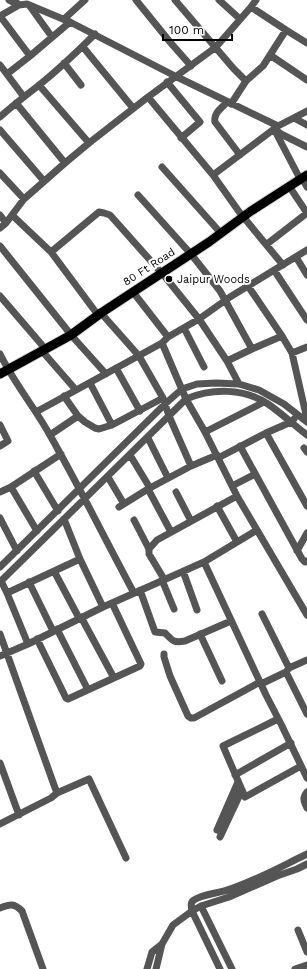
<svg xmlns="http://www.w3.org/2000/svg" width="307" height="969" font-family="'Work Sans',sans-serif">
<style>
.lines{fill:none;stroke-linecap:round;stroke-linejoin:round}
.major-casing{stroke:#dbdbdb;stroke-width:11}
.minor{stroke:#555;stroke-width:7}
.major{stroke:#000;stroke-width:9}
.poi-dot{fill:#000;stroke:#fff;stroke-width:1.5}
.labels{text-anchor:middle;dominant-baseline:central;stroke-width:4;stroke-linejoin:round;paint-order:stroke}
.street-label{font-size:11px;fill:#000;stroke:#fff}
.poi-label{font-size:11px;fill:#000;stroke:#fff;text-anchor:start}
</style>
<rect width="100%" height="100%" fill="#fff"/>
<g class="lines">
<defs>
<path id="major" d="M0 374 71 335 101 313 209 242 251 211 307 175"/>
</defs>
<!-- major casing -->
<use href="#major" class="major-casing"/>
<!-- minor -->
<path class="minor" d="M9 0 19 5 27 4 70 22 175 76 278 126
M136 0 170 42 191 66
M175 0 233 68 246 81
M219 0 240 19
M29 5 52 37
M251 7 286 30 307 43
M0 16 30 56
M0 16 19 5 17 3
M64 19 85 0
M83 47 133 108
M270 55 307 80
M64 63 81 85
M0 65 24 97
M7 74 30 56 70 22
M167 82 200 122 181 138
M39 85 89 143
M148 97 213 175 240 213 283 265
M227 102C222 108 213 113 215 122L240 155
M16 103 65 163
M231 104 246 81 263 66 286 30
M0 117C12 106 25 96 38 86 58 70 77 52 95 34
M294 118 307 125
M274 129 298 175
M0 130 44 181
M276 130 281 134 307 147
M162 167 218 230
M0 173 24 199
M213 175 278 126 307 111
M302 178 307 187
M289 186 307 213
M138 195 191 254 220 291 252 349
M0 215 6 223
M12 215 51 252 95 311 101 313 139 356 163 398
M0 228 6 223 24 199 65 163 89 143 148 97 216 47 251 7 256 0
M267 244 307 213
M0 246 68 331
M51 252 99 212 104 213 110 215 158 269
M296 257 307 275
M274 270 307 320
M162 273 199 319 227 361 239 384
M248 286 282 336 292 353 307 419
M133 292 168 337
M0 296 42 345
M184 328 204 367
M71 335 106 374
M162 343 186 399 205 432 237 496 307 615
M42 351 76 390
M292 353 307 347
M0 354C14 383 35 408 51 437 80 488 106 541 134 593
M227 361 252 349 282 336
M116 368 140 411
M90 383 112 425
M64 396 78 416
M36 412 162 343 168 337 199 319 230 297 307 250
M0 425 8 441 0 446
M205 432 264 402
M266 433 307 506
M50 435 78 416 85 422 95 428 99 429 112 425 163 398 169 416 191 466
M148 438 168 478
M240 446 302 559 305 562 307 561
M304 448 307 452
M130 455 150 488
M218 458 266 433 291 422 294 419
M34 471 58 511
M108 477 124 504
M232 486 255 474
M11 487 37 531
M148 489 171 532
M0 492 11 487 61 454
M176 492 191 521
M217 506 237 542
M119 507 148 489 191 466 217 455
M0 518 17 551
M64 519 80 559 103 607
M134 520 149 549
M297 551 307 533
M204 562 266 695 281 724 307 778
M0 567 165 404 182 389 197 384 216 383 239 384 259 390 284 404 307 422
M54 571 79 618
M183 571 197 610
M164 579 149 554V549L157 540 237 496
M162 580 174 609
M1 581 7 593 28 644
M0 582 186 399C212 388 244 388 268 404 281 413 294 425 307 435
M29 582 53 631
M140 590 155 632 165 633C173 641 173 643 185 641L231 621
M7 593 80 559
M262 614 289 668
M81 617 114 678
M57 629 88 690
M0 634 54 785 57 793 51 798 0 824
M200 634 222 681
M37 639 66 698 68 699 140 666 141 664 112 603
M164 654V657L170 676 188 716 191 718H194L260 682
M0 656 28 644 103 607 204 562 257 530
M286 672 307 714
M261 684 286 672 289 668 307 660
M278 719 223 746 245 797 301 766
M0 763 19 815
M235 775 291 743
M307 792C302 798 304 802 307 808
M57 793 89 779 126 858
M217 830 238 782
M220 837 242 790
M201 906 232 969
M0 908C10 904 14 903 22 911L43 969
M298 930 307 952
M147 969 152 952 162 944
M156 969 162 944 173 925 192 911 201 906 229 897 277 876 297 869 307 864
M220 969 192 911C191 907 190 902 194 900 202 894 221 893 230 889 257 880 282 866 307 854
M295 969 307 965"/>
<!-- major -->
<use href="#major" class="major"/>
</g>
<!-- markers -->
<circle class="poi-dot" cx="169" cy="279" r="4"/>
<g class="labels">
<!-- street labels -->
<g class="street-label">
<text transform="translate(149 267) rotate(-33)">80 Ft Road</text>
</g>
<!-- poi labels -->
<g class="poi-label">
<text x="177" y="279">Jaipur Woods</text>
</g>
</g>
<!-- scale -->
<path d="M163 34v6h69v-6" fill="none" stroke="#000000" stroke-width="2"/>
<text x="169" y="34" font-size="12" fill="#000000" stroke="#ffffff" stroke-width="3" paint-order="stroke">100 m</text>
</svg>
